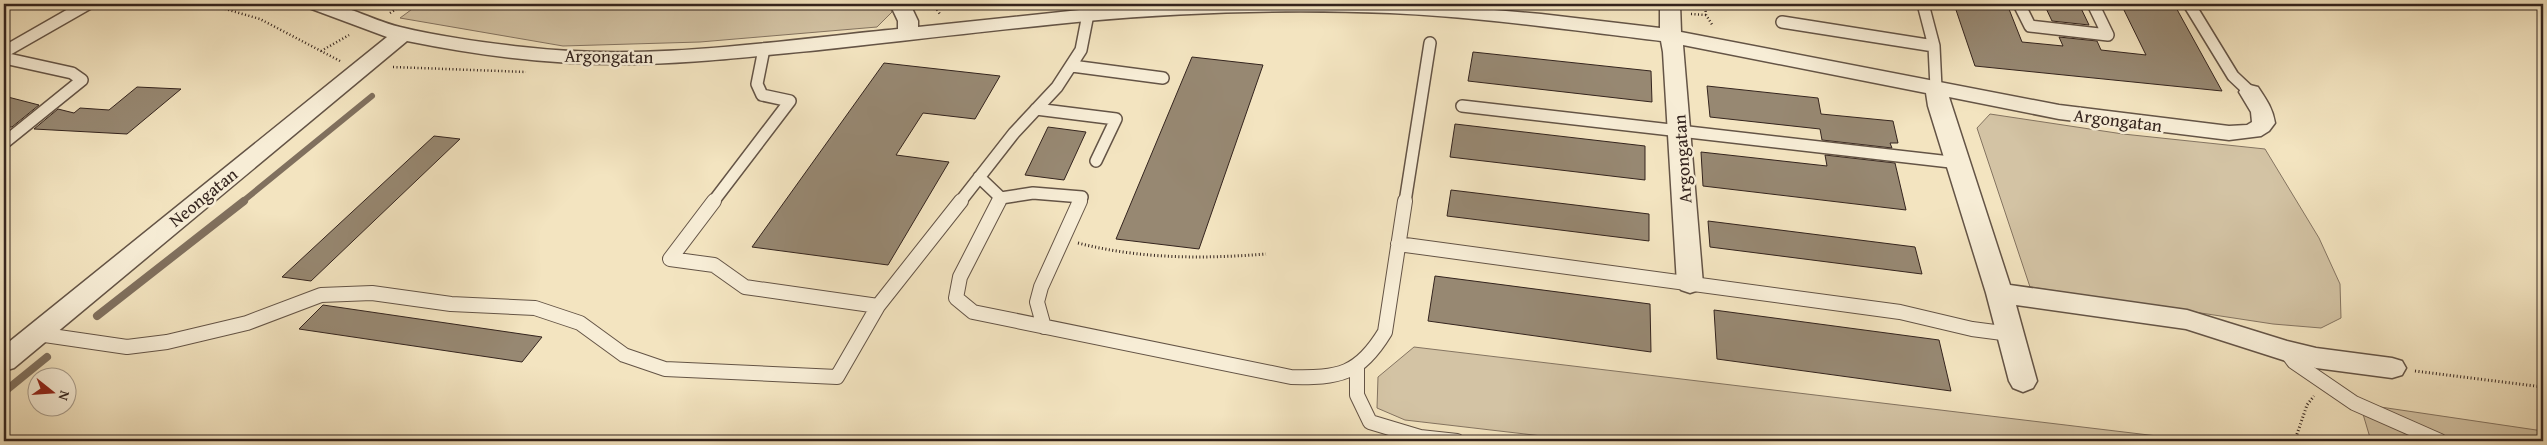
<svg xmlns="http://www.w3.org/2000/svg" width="2547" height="445" font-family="'Gentium Book Plus',serif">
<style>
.green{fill:#d3c3a4;stroke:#847461}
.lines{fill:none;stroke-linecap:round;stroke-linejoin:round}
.stream-far1{stroke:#80705e;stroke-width:6}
.stream{stroke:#80705e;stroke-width:8}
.building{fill:#978872;stroke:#34241e}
.lane-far1-casing{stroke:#645446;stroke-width:14}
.lane-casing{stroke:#645446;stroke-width:16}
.street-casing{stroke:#645446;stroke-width:3}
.path-far1{stroke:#34241e;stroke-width:2.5;stroke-dasharray:1 2.5;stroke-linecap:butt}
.path{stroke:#34241e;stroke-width:3;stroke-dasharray:1 2.5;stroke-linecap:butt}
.lane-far1{stroke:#f7edd6;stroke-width:11}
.lane{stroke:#f7edd6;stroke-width:14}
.street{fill:#f7edd6;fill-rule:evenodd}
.labels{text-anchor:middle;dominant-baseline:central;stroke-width:5;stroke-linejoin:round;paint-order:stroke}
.street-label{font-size:18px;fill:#34241e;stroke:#f7edd6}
</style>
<rect width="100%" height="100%" fill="#f3e4c0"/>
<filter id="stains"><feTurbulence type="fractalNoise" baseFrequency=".004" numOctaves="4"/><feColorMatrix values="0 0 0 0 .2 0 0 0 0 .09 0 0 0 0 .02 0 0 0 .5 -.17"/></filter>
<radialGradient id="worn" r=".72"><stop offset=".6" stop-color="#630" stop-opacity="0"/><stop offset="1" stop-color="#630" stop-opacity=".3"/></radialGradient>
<!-- green -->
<path class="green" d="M419 4H888L892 12 877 27 700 42 563 46 400 18Z
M1990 114 2123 134 2265 149 2319 238 2340 284 2341 318 2321 328 2273 324 2030 287 1977 128Z
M1414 347 2199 441H1585L1405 420 1377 408 1378 377Z
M2360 404 2543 431V441H2371Z"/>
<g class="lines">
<!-- stream-far1 -->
<path class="stream-far1" d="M242 202 372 96"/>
<!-- stream -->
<path class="stream" d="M97 316 244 201
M4 392 47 357"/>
</g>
<!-- building -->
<path class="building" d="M1954 4H2007L2022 42 2063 46 2059 37 2097 41 2101 50 2146 55 2121 4H2174L2222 91 1975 66Z
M2044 4H2079L2089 25 2052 21Z
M1473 52 1651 71 1652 102 1468 81Z
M1192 57 1263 65 1199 249 1116 239Z
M884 63 1000 76 975 119 923 113 896 155 949 162 888 265 752 247Z
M1707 86 1818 98 1821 114 1893 121 1898 143H1890L1892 148 1822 140 1820 129 1710 117Z
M137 87 181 89 127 134 34 129 58 109 74 113 80 108 109 110Z
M4 96 39 105 12 127H4Z
M1455 124 1645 146V180L1450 157Z
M1048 127 1086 132 1064 180 1025 175Z
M434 136 460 139 311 281 282 277Z
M1701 152 1827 166 1825 155 1895 163 1906 210 1703 186Z
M1451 190 1649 214V241L1447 216Z
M1708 221 1915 247 1922 274 1710 247Z
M1435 276 1650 304 1651 352 1428 321Z
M323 305 542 337 522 362 299 329Z
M1714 310 1939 340 1951 391 1717 359Z"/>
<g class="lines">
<defs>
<path id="lane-far1" d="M1923 4 1934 46 1936 88
M2019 4 2030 26 2108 35 2093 4
M2189 4 2233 76 2250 92
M1782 22 1934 46
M4 52 88 4
M4 58 72 73 82 80 4 143
M1072 66 1163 78
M1462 106 1959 163
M1036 109 1116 119 1096 161
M979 177 1001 198 999 202
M1001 198 1033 193 1082 197 1080 202
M713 202 790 101 762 95 757 84 764 49
M960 202 1014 133 1057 87 1081 50 1090 4
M1405 202 1430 43"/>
<path id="lane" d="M714 201 670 259 714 265 745 287 878 306 961 201
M999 201 960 277 956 298 973 312 1291 377C1339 378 1359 375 1385 332L1405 201
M1398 244 1900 312 1972 329 2010 334
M1044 327 1037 302 1041 287 1080 201
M38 334 127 347 167 342 247 323 321 295 372 293 451 304 535 308 580 323 624 355 665 369 837 377 878 306
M2286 351 2294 362 2354 403 2440 441
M1357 368V395L1370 422 1420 437 1457 441"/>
<path id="street" d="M306 4C346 1 364 18 400 27 441 37 482 42 523 47 647 62 774 41 898 29V21L890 4H910L918 21V27L1089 9 1184 4H1425L1541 14 1660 28V4H1680L1681 32 2059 105 2229 126 2247 125 2252 122 2251 112 2239 92 2242 87 2250 85 2258 87C2266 99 2273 109 2275 123L2269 131 2261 136 2229 140 2059 119 1949 97 2010 285 2187 310 2287 341 2316 348 2392 358 2402 361 2406 368 2402 375 2392 378 2316 368 2286 361 2186 329 2016 305 2037 381 2033 388 2023 392 2013 388 2009 381 1986 293 1928 106 1926 93 1683 45 1703 284 1699 290 1690 293 1681 290 1677 284 1663 52 1661 41C1571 30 1480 17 1390 13 1290 9 1187 12 1087 21 994 30 902 41 810 51 745 57 679 65 614 64 544 64 476 55 407 41L14 368 4 371V346L387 37 309 8Z"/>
</defs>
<!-- lane-far1 casing -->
<use href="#lane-far1" class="lane-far1-casing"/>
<!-- lane casing -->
<use href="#lane" class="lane-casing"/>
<!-- street casing -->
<use href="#street" class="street-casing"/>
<!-- path-far1 -->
<path class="path-far1" d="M208 4 260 19 340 61
M933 4 940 14
M1705 4 1706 15 1713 26
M4 6 34 4
M390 13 404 4
M1691 14 1706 15
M321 51 349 35
M393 67 526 72"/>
<!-- path -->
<path class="path" d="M1078 243C1140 259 1202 259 1266 254
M2415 371 2543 387
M2297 441 2296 437 2307 405 2314 396"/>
<!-- lane-far1 -->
<use href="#lane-far1" class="lane-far1"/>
<!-- lane -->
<use href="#lane" class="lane"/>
<!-- street -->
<use href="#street" class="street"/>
</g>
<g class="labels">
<!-- street labels -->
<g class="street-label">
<text transform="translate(609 56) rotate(1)">Argongatan</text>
<text transform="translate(2118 120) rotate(7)">Argongatan</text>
<text transform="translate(1682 159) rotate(-94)">Argongatan</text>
<text transform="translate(203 197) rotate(-39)">Neongatan</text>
</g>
</g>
<!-- margin -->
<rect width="2547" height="445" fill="none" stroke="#f3e4c0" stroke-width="20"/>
<rect x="5" y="5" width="2537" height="435" fill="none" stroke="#34241e" stroke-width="2.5"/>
<rect x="10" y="10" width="2527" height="425" fill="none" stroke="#34241e"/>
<!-- north arrow -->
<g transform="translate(52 392) rotate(107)"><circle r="24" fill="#f7edd6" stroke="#a99d8c"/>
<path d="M0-4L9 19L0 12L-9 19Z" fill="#8f2418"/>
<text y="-8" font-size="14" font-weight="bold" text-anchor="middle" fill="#34241e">N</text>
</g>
<rect width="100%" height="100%" filter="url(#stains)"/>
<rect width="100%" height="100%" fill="url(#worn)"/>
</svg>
